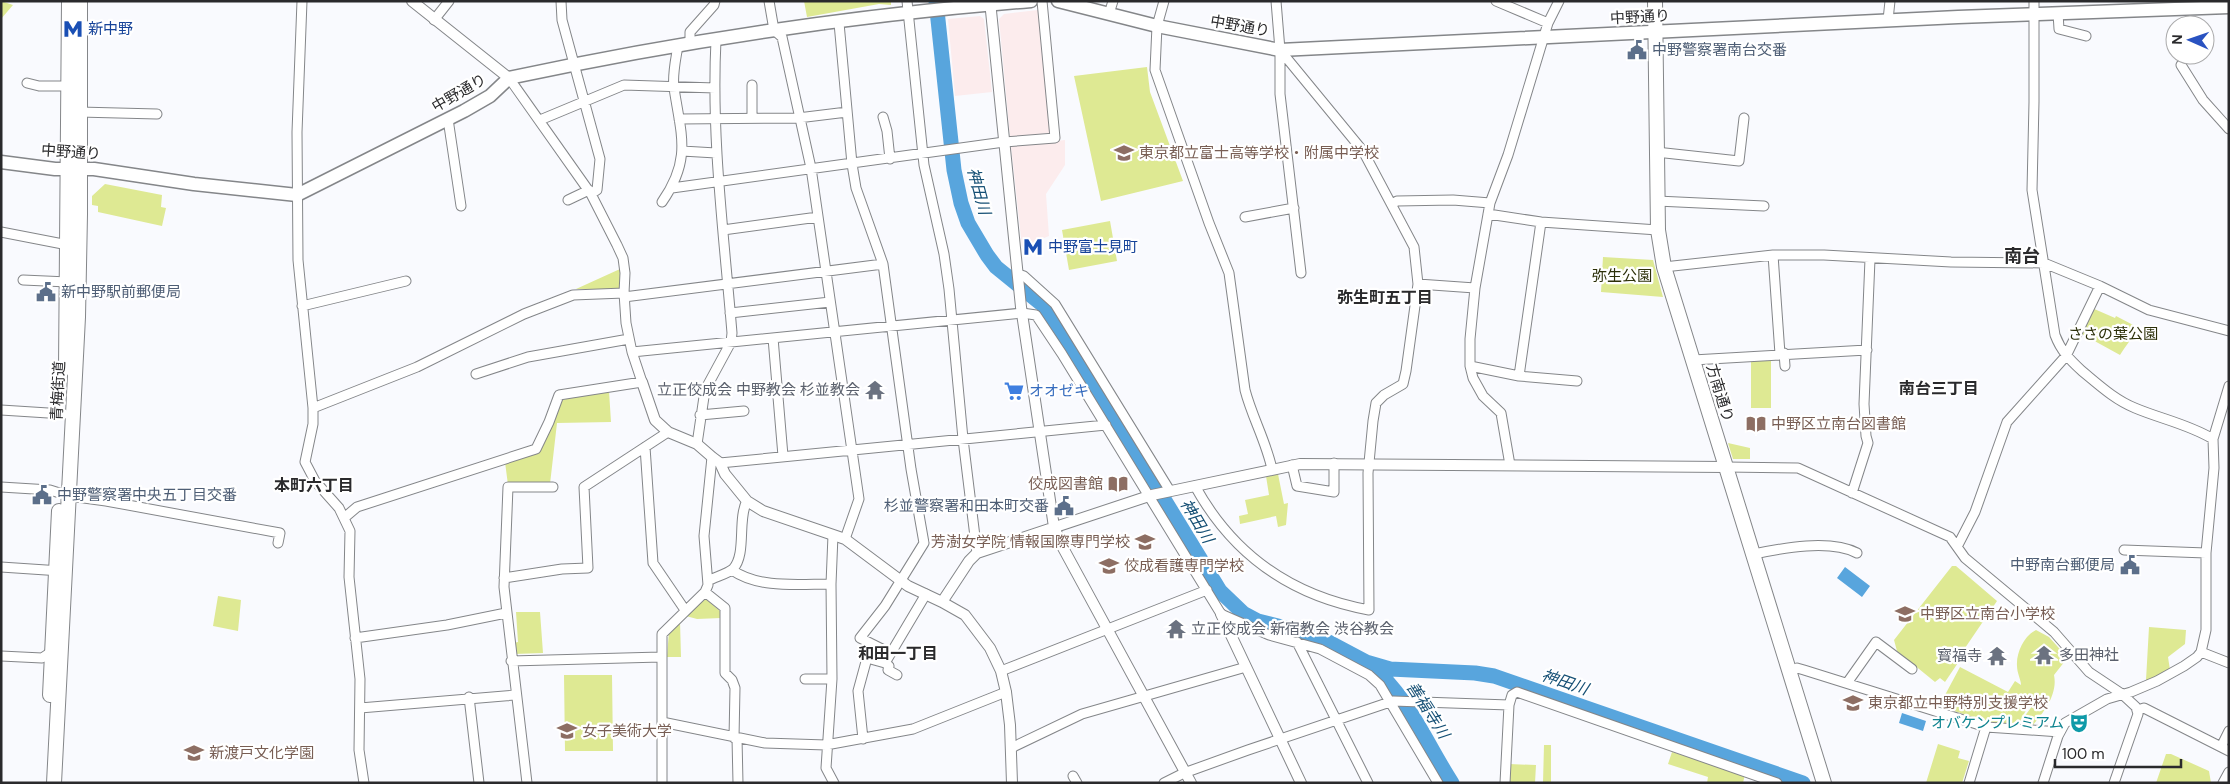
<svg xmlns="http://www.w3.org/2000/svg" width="2230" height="784" font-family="'DM Sans','Noto Sans JP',sans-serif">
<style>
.industrial{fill:#fceced}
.green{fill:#dee993}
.water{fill:#58a5dd}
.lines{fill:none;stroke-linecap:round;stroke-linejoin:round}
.river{stroke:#58a5dd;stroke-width:15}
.minor-casing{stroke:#848689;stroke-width:11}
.tertiary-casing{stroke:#848689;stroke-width:12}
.secondary-casing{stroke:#848689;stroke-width:15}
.primary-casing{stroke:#848689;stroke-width:16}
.minor{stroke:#fff;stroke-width:9}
.tertiary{stroke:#fff;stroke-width:10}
.secondary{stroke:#fff;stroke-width:12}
.primary{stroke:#fff;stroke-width:14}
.labels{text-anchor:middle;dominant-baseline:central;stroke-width:4.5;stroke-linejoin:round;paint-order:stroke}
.street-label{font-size:15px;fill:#2a2a2c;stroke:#fff}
.transit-label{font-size:15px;fill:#164399;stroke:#fff;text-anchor:start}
.service-label{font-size:15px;fill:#4e5e75;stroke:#fff;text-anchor:start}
.education-label{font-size:15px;fill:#785e54;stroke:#fff;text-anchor:start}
.park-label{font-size:15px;fill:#2c3009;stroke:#fff}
.worship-label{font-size:15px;fill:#5b616d;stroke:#fff;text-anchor:end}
.shop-label{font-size:15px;fill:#366cbe;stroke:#fff;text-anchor:start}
.culture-label{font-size:15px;fill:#0d838f;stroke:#fff;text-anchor:end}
.water-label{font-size:16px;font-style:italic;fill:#165075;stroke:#fff}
.neighbourhood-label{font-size:16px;font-weight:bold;fill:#2a2a2c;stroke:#fff}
.quarter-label{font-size:18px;font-weight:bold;fill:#2a2a2c;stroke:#fff}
</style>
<rect width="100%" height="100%" fill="#f9fafe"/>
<!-- industrial -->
<path class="industrial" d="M1038 10 1051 133 1010 137 999 19 1004 14Z
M980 16 984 19 992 92 955 96 948 19Z
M1065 140V165L1046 194 1049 236 1022 247 1011 146Z"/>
<!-- green -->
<path class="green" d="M1 1 13 5 1 19Z
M804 1H891V5L879 4 807 17Z
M1147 67 1150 92 1183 181 1101 201 1074 76Z
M105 184 162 195 161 207 166 208 162 226 98 212V206L92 205V196Z
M1110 221 1117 261 1069 270 1062 230Z
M1603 257 1653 260 1663 297 1601 292Z
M620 269V289H576Z
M2092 308 2115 318 2116 316 2137 327C2133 338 2126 345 2120 355L2080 333Z
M1751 358H1771V408H1751Z
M609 391 611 422 557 423 550 484 508 485 505 462 535 454 561 400Z
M1728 443 1750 448V459H1733Z
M1278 474 1284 504 1288 503 1286 525 1278 527 1276 516 1240 524 1239 516 1248 514 1245 500 1269 495 1266 476Z
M1952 566H1956L1997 601 1965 648 1964 654 1945 682 1940 678 1935 682 1897 651 1894 640Z
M218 596 241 600 238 631 213 626Z
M706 599 720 611 721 618 697 619 686 616 701 600Z
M516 612H540L543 653 514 654 513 643 518 642Z
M680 621 681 657H667L669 631Z
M2149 627 2186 630 2185 644 2168 657 2170 670 2149 682 2146 680Z
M2036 630 2049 637 2066 656 2065 661 2054 675C2058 694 2044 712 2033 725H2023L2024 717 2033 705 2030 703 2019 723H1991L1954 711 1955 700 1945 695 1960 667 2008 692 2015 681 2021 685C2021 680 2017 673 2017 666 2016 653 2024 636 2036 630Z
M564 675H612L613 751H565Z
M1938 744 1960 751 1958 758 1969 761 1962 783H1926Z
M1544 745H1551V783H1543Z
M1672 752 1745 774 1743 783H1707L1708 777 1668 764Z
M2166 754H2171L2209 771 2211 783H2156Z
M1509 764 1536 765 1535 783H1508Z"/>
<!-- water -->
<path class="water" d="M1845 567 1870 586 1862 597 1837 578Z
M1902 713 1926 721 1923 731 1899 723Z"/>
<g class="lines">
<!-- river -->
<path class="river" d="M936 1 954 170 961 203 968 223 987 255 996 267 1044 306 1057 324 1220 591 1243 613 1258 621 1317 636 1366 662 1390 669 1475 673 1494 676 1803 783
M1371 666C1408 696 1426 743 1452 783"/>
<defs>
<path id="minor" d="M302 1 297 132 298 260 313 408V424L305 462 315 481 339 508 350 531 349 577 360 679 359 750 364 783
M561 1 562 20 600 159 597 190 591 194
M769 1 774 30 782 37 811 168 859 499 845 539
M907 1 924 165 944 254 949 289 963 439 977 553
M1164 1 1157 26 1155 70 1209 223 1229 273 1245 390C1252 417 1266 441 1272 469
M1276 1 1280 50V94L1301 273
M1496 1 1548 23
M2034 1V102L2032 190 2055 335C2061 351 2070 360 2082 371 2099 385 2115 400 2135 408 2161 419 2188 424 2213 439
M2058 13 2059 29 2086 36
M1109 14 1113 1
M434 20 449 1
M1888 20 1890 1
M839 23 852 164 856 188 883 264 911 469 924 543 885 606 860 638 890 653
M690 43V32L714 5 715 1
M2181 65 2203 100 2229 129
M27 83 39 86H69
M79 112 157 114
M883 117 887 131 890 159
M752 118V85
M448 119 461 206
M679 119 798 118 847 112
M540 120 624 85 715 88
M682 151 716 153
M1656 152 1739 161 1744 118
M672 188 1004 142 1055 138 1042 1
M568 200 589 190
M1657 201 1764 206
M662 202C692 159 681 135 674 88 672 74 676 59 678 45
M1392 204 1397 201 1453 200 1490 203
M1488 214 1541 222 1658 230
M1245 217 1294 208
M723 230 818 217
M1 232 68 245
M1773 255 1780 354
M1664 267 1773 255H1824L1951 262 2044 263 2100 286 2149 310 2229 331
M1018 274 1024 276 1055 304 1170 491
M23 280 68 282
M1418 284 1475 288
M624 297 883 264
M302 306 406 281
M730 313 830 302
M773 338 783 456
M632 352 1022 313 1036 315 1062 354 1221 614 1269 635 1320 649 1369 675 1380 685 1438 783
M1784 353 1785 366
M1693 360 1867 350
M1470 366 1519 376 1577 381
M476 374 528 357 629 339
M1519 376 1541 222
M313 408 417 367 524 314 573 295 624 293
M1 410 64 414
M700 415 744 411
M697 444 705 390 731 342 732 333C724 235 711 138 716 40
M645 447 653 563 685 610
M720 463 1106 425
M1292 465 1297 486 1334 492V463
M1510 465 1501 413 1483 396 1473 378 1470 366V339L1475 288 1490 203 1508 155 1548 23 1559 1
M1726 467 1798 468 1950 537 1965 558 2054 632 2089 672 2122 694 2136 707 2138 714 2114 783
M1195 486C1233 555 1292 596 1369 610L1368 473 1373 421 1376 403 1384 395 1403 384 1406 371 1418 284 1414 247 1363 151 1280 50
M1 487 50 490 69 496 106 501 280 533 278 543
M1852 493 1868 443 1866 436 1864 404 1870 259
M344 518 357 507 536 449 549 422 559 395 642 382 632 352 626 323 624 293 625 273 623 258 617 245 591 194 509 78
M833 535 831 584 832 679 826 768 834 783
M1958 545 1975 512 2007 422 2066 356 2100 286
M2124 550 2206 553
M1754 554C1783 548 1830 539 1857 553
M1 567 61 571
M732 570C759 589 799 584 831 584
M504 578 562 569 588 568 584 487 668 432
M708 581C715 577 727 574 733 569 747 554 737 519 747 501
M705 592 725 608V673L732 680 735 688 734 738
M355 638 447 625 506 613
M1297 642 1368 783
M2201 652 2229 663
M1 656 42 658 51 652
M511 661 661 657
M1001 671 1207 590
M1790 671 1797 668 1804 670 1986 727 2060 732
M897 675 888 670 889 666 885 663 926 594
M805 679H832
M1847 683 1876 642 1912 669
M469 697 479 783
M360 708 515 695
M2138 710 2144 708 2229 751
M662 722 765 743 826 745 913 729 1006 692
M737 738 738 783
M863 739 858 691 867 658 885 663
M2221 747 2229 731
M1011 748 1082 714 1246 667
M1073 776 1077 783
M527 783 504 587 508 487H553
M662 783V634L705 592 708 585 704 536 712 457
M1164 783 1184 773 1248 750 1393 701 1509 705
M1505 783 1509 705 1512 695 1517 692 1777 783
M1969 783 1986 727
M2043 783 2058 736 2065 723 2107 699 2131 692 2157 681 2184 666 2197 657 2201 652 2206 630V553L2214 468 2213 439 2229 386
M2223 783 2229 772"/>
<path id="tertiary" d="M412 1 509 78
M990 1 1021 307 1054 527 1062 546 1191 783
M642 382 655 420 668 432 697 444 712 457 720 463 725 474 747 501 763 511 845 539 908 586 942 602 965 615 990 648 1001 671 1006 692 1010 725 1012 783
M942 602 969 561 977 553 1152 495 1300 464 1726 467
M1221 614 1301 783"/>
<path id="secondary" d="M1058 1 1157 26 1280 50 1958 17 2229 7
M1 162 55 169H94L194 184 297 195 464 111 490 96 509 78C681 41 856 15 1031 1"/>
<path id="primary" d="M1655 1 1658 230 1664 267 1824 783
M66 368 69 1
M50 695 59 511
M54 783 78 317 80 214V1"/>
</defs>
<!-- minor casing -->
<use href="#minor" class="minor-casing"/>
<!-- tertiary casing -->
<use href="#tertiary" class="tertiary-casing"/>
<!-- secondary casing -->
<use href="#secondary" class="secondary-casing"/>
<!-- primary casing -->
<use href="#primary" class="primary-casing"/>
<!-- minor -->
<use href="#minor" class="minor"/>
<!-- tertiary -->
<use href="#tertiary" class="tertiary"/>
<!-- secondary -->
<use href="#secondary" class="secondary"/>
<!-- primary -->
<use href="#primary" class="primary"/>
</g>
<!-- icons -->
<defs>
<symbol id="metro-bare" viewBox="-9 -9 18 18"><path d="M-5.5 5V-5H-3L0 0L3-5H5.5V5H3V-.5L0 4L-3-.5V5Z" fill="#1a4fb4" stroke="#fff" stroke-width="2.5" paint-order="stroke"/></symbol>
<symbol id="civic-bare" viewBox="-9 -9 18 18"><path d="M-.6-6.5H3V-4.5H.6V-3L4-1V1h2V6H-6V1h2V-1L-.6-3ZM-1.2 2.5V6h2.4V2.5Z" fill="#5c6f8a" stroke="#fff" stroke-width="2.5" paint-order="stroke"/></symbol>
<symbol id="school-bare" viewBox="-9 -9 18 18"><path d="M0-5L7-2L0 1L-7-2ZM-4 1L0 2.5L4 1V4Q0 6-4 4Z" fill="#8d6e63" stroke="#fff" stroke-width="2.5" paint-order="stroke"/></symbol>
<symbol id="temple-bare" viewBox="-9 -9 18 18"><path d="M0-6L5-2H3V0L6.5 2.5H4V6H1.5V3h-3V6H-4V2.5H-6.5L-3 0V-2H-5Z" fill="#6b7280" stroke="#fff" stroke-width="2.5" paint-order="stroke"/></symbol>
<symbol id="supermarket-bare" viewBox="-9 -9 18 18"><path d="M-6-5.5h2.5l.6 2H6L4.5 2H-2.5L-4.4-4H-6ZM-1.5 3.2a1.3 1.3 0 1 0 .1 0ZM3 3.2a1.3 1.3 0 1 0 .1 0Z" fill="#3f7fe0" stroke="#fff" stroke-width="2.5" paint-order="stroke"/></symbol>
<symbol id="library-bare" viewBox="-9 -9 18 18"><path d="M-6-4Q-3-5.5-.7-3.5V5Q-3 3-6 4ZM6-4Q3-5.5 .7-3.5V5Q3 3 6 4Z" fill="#8d6e63" stroke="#fff" stroke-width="2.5" paint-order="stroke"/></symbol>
<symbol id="university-bare" viewBox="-9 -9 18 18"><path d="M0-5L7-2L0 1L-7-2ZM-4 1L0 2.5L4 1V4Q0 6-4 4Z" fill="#8d6e63" stroke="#fff" stroke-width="2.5" paint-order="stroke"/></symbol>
<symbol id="theatre-bare" viewBox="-9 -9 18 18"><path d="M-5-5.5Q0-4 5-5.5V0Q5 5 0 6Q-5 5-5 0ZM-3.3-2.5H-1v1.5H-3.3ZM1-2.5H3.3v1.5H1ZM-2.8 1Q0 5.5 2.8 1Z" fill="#0f9aa8" stroke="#fff" stroke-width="2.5" paint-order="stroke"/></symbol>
</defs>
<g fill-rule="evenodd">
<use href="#metro-bare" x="59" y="15" width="28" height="28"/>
<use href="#civic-bare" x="1623" y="36" width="28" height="28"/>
<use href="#school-bare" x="1110" y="139" width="28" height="28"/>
<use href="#metro-bare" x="1019" y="233" width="28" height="28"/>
<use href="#civic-bare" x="32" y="278" width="28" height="28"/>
<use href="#temple-bare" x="861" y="376" width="28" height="28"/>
<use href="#supermarket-bare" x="1000" y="377" width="28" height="28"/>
<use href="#library-bare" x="1742" y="410" width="28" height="28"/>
<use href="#library-bare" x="1104" y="470" width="28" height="28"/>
<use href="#civic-bare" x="28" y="481" width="28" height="28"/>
<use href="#civic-bare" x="1050" y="492" width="28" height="28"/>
<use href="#university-bare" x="1131" y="528" width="28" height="28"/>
<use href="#civic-bare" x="2116" y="551" width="28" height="28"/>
<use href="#university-bare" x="1095" y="552" width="28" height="28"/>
<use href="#school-bare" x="1891" y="600" width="28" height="28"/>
<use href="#temple-bare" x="1162" y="615" width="28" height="28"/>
<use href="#temple-bare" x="2030" y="641" width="28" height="28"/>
<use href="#temple-bare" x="1983" y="642" width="28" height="28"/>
<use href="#school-bare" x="1839" y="689" width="28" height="28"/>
<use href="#theatre-bare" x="2065" y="709" width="28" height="28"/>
<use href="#university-bare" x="553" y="717" width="28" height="28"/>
<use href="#university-bare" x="180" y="739" width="28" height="28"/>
</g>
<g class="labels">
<!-- street labels -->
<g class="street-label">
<text transform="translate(1640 17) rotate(-3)">中野通り</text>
<text transform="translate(1240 26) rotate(10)">中野通り</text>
<text transform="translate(459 93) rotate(-30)">中野通り</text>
<text transform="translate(71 152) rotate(4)">中野通り</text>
<text transform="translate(58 391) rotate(-87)">青梅街道</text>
<text transform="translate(1720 393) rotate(73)">方南通り</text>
</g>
<!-- transit labels -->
<g class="transit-label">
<text x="88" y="29">新中野</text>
<text x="1048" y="247">中野富士見町</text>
</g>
<!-- service labels -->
<g class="service-label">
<text x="1652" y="50">中野警察署南台交番</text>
<text x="61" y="292">新中野駅前郵便局</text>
<text x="57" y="495">中野警察署中央五丁目交番</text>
<text x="1049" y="506" text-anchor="end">杉並警察署和田本町交番</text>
<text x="2115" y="565" text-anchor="end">中野南台郵便局</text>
</g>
<!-- education labels -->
<g class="education-label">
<text x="1139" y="153">東京都立富士高等学校・附属中学校</text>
<text x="1771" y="424">中野区立南台図書館</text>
<text x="1103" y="484" text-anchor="end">佼成図書館</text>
<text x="1130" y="542" text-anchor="end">芳澍女学院 情報国際専門学校</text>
<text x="1124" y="566">佼成看護専門学校</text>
<text x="1920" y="614">中野区立南台小学校</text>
<text x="1868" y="703">東京都立中野特別支援学校</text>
<text x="582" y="731">女子美術大学</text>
<text x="209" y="753">新渡戸文化学園</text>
</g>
<!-- park labels -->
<g class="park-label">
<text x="1622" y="276">弥生公園</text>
<text x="2113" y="334">ささの葉公園</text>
</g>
<!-- worship labels -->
<g class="worship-label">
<text x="860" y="390">立正佼成会 中野教会 杉並教会</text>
<text x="1191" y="629" text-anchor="start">立正佼成会 新宿教会 渋谷教会</text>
<text x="2059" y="655" text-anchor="start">多田神社</text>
<text x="1982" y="656">寳福寺</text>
</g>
<!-- shop labels -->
<g class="shop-label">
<text x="1029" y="391">オオゼキ</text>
</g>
<!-- culture labels -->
<g class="culture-label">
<text x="2064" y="723">オバケンプレミアム</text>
</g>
<!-- water labels -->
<g class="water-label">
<text transform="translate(979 191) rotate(75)">神田川</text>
<text transform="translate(1197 521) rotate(59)">神田川</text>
<text transform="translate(1565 682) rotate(19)">神田川</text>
<text transform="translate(1428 710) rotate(57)">善福寺川</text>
</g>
<!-- neighbourhood labels -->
<g class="neighbourhood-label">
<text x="1385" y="297">弥生町五丁目</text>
<text x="1939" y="388">南台三丁目</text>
<text x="314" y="485">本町六丁目</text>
<text x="898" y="653">和田一丁目</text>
</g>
<!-- quarter labels -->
<g class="quarter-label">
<text x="2022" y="256">南台</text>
</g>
</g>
<!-- border -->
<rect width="2230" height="784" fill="none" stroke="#2a2a2c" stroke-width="5"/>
<!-- north arrow -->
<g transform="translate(2190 40) rotate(272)"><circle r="24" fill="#ffffff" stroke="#aaaaab"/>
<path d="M0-4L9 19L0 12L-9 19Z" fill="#2952c1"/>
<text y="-8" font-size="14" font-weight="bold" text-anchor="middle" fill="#2a2a2c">N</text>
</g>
<!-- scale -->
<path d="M2055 759v8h126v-8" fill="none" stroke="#2a2a2c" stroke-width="2.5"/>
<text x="2062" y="759" font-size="15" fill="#2a2a2c" stroke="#ffffff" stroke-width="4" paint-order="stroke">100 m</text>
</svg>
